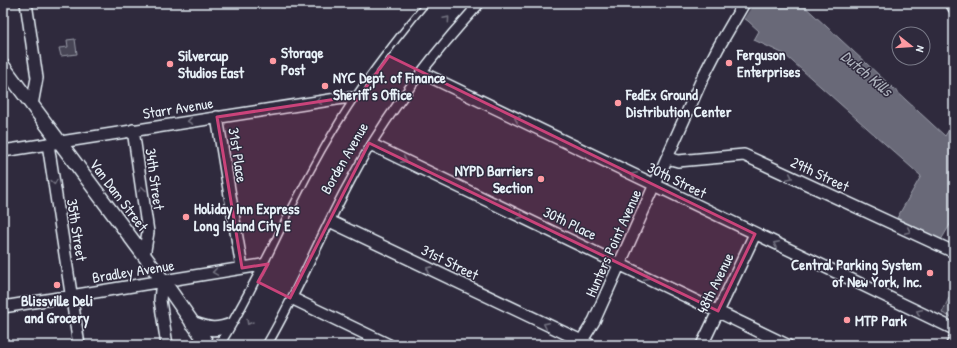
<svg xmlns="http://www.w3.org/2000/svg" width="957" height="348" font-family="'Patrick Hand',sans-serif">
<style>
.green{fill:#464455;stroke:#979aa6}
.water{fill:#696978;stroke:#9c9fab}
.pier{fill:#2f2a3d}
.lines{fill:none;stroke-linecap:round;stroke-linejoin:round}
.minor-casing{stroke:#e8f1f8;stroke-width:14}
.major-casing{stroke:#e8f1f8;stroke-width:16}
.minor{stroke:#2f2a3d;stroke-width:11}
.major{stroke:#2f2a3d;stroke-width:13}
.highway-bridge-casing{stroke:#e8f1f8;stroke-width:19;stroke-linecap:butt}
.highway-bridge{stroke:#2f2a3d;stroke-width:16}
.oneway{stroke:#70707e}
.marked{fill:#ca437a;fill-opacity:0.2;stroke:#ca437a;stroke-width:3;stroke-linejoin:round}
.poi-dot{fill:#ff9aa2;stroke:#2f2a3d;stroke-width:1.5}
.labels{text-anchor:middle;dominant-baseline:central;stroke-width:3;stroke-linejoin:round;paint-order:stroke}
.poi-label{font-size:15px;font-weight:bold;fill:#e8f1f8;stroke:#2f2a3d;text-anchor:start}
.street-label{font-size:15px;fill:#e8f1f8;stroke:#2f2a3d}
.water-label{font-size:16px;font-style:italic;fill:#afb4be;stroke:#2f2a3d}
</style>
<rect width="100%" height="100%" fill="#2f2a3d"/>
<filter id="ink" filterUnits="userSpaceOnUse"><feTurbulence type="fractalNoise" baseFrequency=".025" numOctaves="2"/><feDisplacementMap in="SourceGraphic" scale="8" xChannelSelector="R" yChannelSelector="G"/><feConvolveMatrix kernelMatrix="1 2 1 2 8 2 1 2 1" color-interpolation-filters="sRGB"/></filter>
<g filter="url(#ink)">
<!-- green -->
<path class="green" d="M75 39 77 54 61 56 59 48 68 47 67 40Z
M954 287V311L951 317 942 313Z"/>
<!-- water -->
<path class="water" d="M717 3H801L945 136 954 122V218L941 240 897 218 921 176 784 54 754 40 759 31 748 21 725 5 722 7Z"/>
<!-- pier -->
<path class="pier" d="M734 3H754L743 20 730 10Z"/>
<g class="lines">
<defs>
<path id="minor" d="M26 3 37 78 32 105
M951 3 954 8
M412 68 954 329
M217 117 242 268
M133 130 148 232 144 256
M362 140 787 345
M48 144 79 345
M3 151 343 98H352L357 100
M667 158 678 161 744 155 954 252
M321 217 590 345
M162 280 160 300 167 345
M283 294 389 345
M3 307 268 264
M579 345 594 321 607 292 703 77 718 48 744 3
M702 345 755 234
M952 345 954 341"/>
<path id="major" d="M3 66 169 289 208 345
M192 323C211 330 215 331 234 324
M222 345C265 275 297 199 339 129 365 85 396 45 429 6
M264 345C300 283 326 217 361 156 393 101 435 49 477 3"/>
</defs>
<!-- minor casing -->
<use href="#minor" class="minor-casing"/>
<!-- major casing -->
<use href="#major" class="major-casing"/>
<!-- minor -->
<use href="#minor" class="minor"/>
<!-- major -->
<use href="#major" class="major"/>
<defs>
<path id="highway-bridge" d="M235 345C268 291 291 233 321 177 354 115 396 57 442 3
M251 345C282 294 304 239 332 186 367 120 411 58 461 3"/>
</defs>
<!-- highway-bridge casing -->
<use href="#highway-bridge" class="highway-bridge-casing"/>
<!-- highway-bridge -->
<use href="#highway-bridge" class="highway-bridge"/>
</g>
<!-- one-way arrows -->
<defs><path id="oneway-chevron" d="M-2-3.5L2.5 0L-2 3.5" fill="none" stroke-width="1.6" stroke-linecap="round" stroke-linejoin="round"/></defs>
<g class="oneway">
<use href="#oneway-chevron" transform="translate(447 19) rotate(-49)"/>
<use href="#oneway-chevron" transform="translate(319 101) rotate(171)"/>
<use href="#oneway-chevron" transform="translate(517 119) rotate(-154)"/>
<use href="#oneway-chevron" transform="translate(190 121) rotate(171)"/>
<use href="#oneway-chevron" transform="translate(404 160) rotate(26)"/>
<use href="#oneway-chevron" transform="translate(634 175) rotate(-155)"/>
<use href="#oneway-chevron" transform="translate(790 177) rotate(25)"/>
<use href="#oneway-chevron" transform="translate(54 182) rotate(81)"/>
<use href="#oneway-chevron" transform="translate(142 189) rotate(-98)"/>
<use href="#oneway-chevron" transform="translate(521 216) rotate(26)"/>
<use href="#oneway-chevron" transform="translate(908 231) rotate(25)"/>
<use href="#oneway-chevron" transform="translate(776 244) rotate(-154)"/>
<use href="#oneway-chevron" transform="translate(429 269) rotate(-154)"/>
<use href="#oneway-chevron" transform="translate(215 272) rotate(171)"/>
<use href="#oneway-chevron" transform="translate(647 277) rotate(26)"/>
<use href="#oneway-chevron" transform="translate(919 312) rotate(-155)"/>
<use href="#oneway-chevron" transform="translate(249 322) rotate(120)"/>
<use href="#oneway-chevron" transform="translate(546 325) rotate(-154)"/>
</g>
</g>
<!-- marked area -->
<path class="marked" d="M389 56 755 234 718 311 369 143 290 298 258 282 268 264 242 268 217 117 343 98 357 100Z"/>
<!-- markers -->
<g class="poi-dot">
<circle cx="273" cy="61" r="4"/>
<circle cx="729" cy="63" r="4"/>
<circle cx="170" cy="64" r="4"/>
<circle cx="325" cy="86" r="4"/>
<circle cx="618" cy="103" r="4"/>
<circle cx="541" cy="179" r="4"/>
<circle cx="186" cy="217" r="4"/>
<circle cx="930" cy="273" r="4"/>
<circle cx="57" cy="285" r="4"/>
<circle cx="847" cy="320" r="4"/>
</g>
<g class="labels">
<!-- poi labels -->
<g class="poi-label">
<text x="281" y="52">Storage<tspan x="281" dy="17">Post</tspan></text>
<text x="737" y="54">Ferguson<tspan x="737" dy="17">Enterprises</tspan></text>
<text x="178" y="55">Silvercup<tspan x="178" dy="17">Studios East</tspan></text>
<text x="333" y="77">NYC Dept. of Finance<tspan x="333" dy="17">Sheriff's Office</tspan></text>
<text x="626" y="94">FedEx Ground<tspan x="626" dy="17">Distribution Center</tspan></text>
<text x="533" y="170" text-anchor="end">NYPD Barriers<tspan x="533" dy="17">Section</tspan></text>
<text x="194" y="208">Holiday Inn Express<tspan x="194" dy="17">Long Island City E</tspan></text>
<text x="922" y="264" text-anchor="end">Central Parking System<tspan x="922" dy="17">of New York, Inc.</tspan></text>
<text x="57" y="300" text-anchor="middle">Blissville Deli<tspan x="57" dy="17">and Grocery</tspan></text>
<text x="855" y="320">MTP Park</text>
</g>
<!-- street labels -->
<g class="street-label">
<text transform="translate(178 108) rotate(-9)">Starr Avenue</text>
<text transform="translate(238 155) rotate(81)">31st Place</text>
<text transform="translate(344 158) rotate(-60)">Borden Avenue</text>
<text transform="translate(820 174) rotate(25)">29th Street</text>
<text transform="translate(155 179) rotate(82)">34th Street</text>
<text transform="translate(677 180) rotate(26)">30th Street</text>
<text transform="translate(119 195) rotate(53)">Van Dam Street</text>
<text transform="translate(570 223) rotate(26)">30th Place</text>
<text transform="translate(77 230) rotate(81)">35th Street</text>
<text transform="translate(613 243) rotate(-66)">Hunters Point Avenue</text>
<text transform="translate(450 262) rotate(26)">31st Street</text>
<text transform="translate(133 271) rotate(-9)">Bradley Avenue</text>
<text transform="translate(715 283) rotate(-64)">48th Avenue</text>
</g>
<!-- water labels -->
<g class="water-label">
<text transform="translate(867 73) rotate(40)">Dutch Kills</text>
</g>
</g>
<!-- margin -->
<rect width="957" height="348" fill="none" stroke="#2f2a3d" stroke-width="16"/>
<rect x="8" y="8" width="941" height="332" fill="none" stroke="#e8f1f8" stroke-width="1.5" filter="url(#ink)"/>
<!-- north arrow -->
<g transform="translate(911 46) rotate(107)"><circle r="19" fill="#2f2a3d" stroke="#797a88"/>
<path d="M0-3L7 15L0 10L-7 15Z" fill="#ff9aa2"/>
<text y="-6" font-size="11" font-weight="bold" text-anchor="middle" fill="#e8f1f8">N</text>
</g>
</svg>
